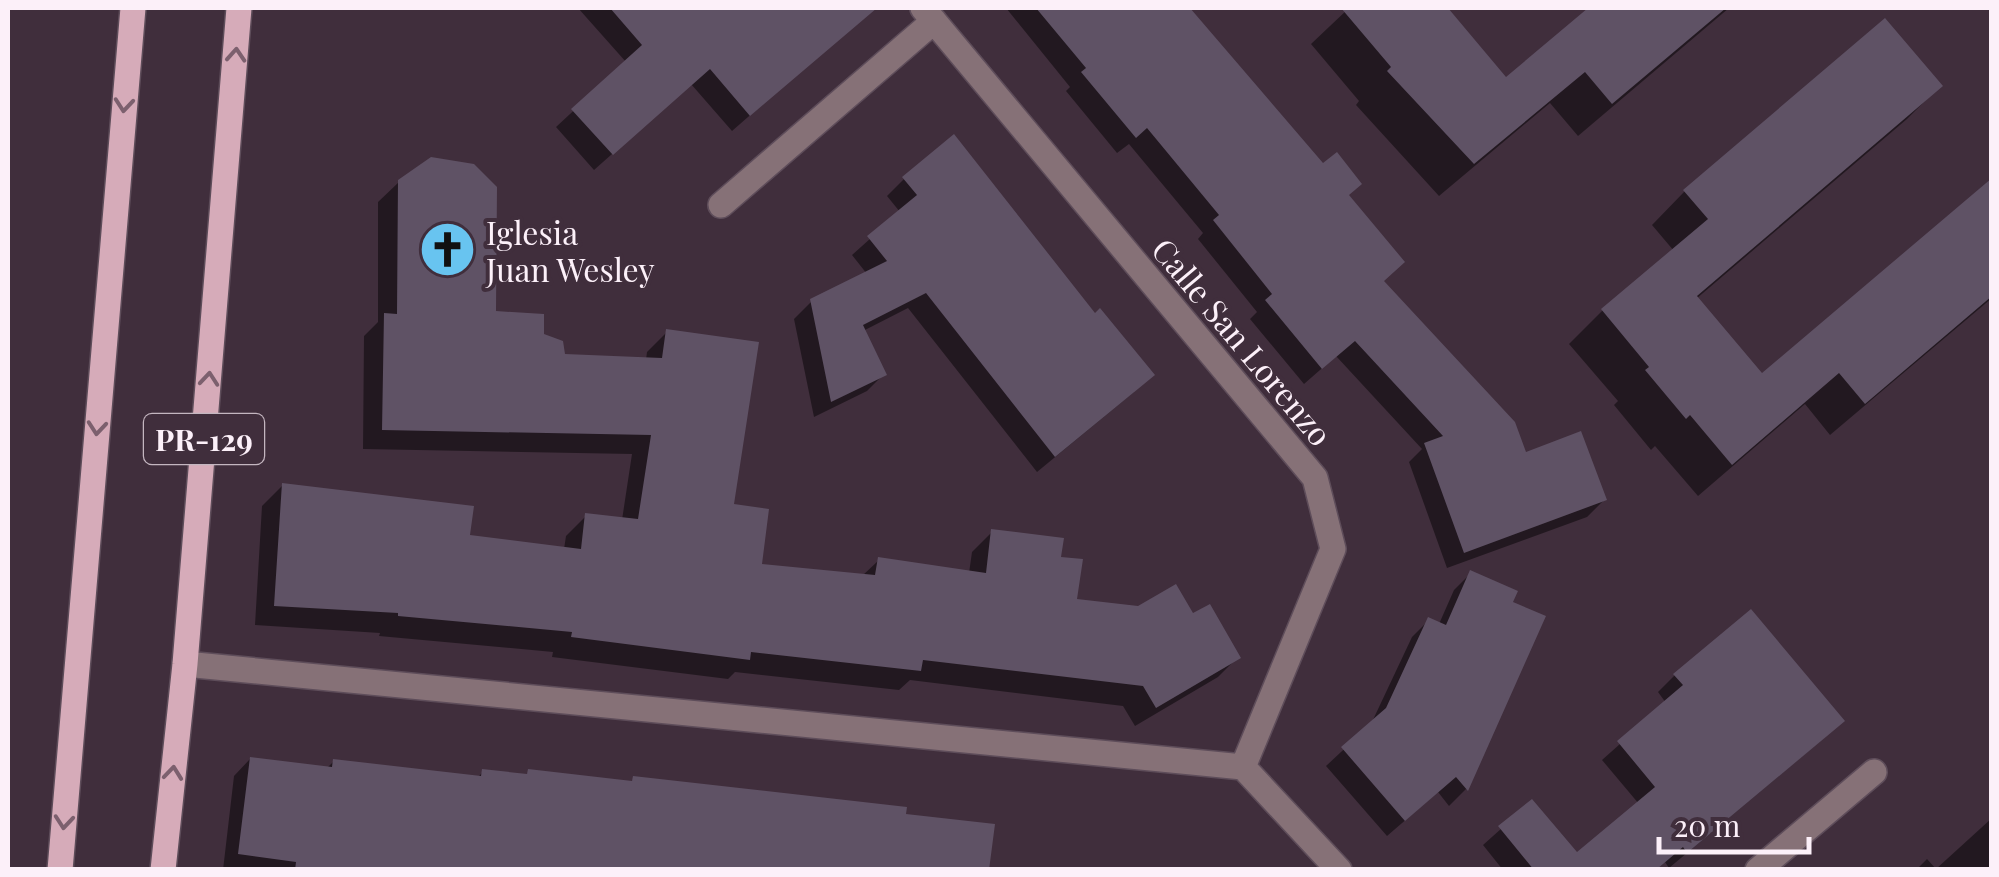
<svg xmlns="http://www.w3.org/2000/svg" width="1999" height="877" font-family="'Playfair Display',serif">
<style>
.shadow{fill:#0007}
.building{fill:#5f5265}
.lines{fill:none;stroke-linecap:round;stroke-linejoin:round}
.minor-casing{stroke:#5e4d5a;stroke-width:28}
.major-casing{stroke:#5e4d5a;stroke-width:28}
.minor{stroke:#867177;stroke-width:25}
.major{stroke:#d6abb9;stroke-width:25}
.oneway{stroke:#7c606e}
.labels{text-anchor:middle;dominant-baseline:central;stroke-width:8;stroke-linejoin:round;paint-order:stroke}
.shield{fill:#402e3c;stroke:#c4b6c0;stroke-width:2.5}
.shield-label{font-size:30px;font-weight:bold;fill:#fcf0f9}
.poi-label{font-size:32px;fill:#fcf0f9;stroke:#402e3c;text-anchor:start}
.street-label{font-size:32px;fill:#fcf0f9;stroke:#402e3c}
</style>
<rect width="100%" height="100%" fill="#402e3c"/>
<!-- shadow -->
<path class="shadow" d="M578 8H838L853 25 732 131 691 84 594 170 556 127 626 62Z
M1006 8H1187L1347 196 1381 282 1524 455 1604 500 1587 517 1447 568 1409 462 1422 449 1336 356 1304 384 1250 319 1257 312 1198 239 1203 233 1129 144 1117 153 1066 91 1070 87Z
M1349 8H1444L1506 80 1592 8H1729L1578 136 1550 103 1439 196 1356 105 1359 101 1311 44Z
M1885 22 1940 86 1907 119 1696 299 1762 377 1992 182V298L1830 435 1805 404 1698 496 1655 446 1651 450 1614 405 1618 401 1569 344 1602 311 1674 251 1652 225 1684 192Z
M904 179 1094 316 1134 392 1037 472 908 308 863 331 884 374 867 391 814 417 794 319 812 301 867 274 852 255 900 212 887 196Z
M399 182 494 313 541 336 563 357 646 360 647 352 667 332 731 507 759 566 862 576 879 560 969 573 972 552 992 532 1059 559 1074 601 1192 617 1238 657 1218 677 1135 726 1123 706 910 680 899 690 735 672 728 679 552 657 553 652 379 636 380 633 255 625 262 506 282 486 468 538 564 549 566 536 586 516 622 520 632 454 363 449 364 336 378 322V202Z
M1471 573 1510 603 1542 618 1466 789 1449 806 1438 792 1387 836 1326 766 1371 724 1412 637 1429 620 1439 624 1454 590Z
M1675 675 1824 738 1669 868 1665 862 1656 870H1503L1483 845 1531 802 1576 856 1639 804 1602 760 1666 703 1658 692Z
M250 759 327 768 334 761 477 778 483 772 525 776 529 772 630 783 634 779 903 816 987 870H223L234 776Z
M1992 818V870H1916L1927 859 1936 869Z"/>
<!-- building -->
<path class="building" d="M610 8H877L750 116 710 69 613 155 571 109 642 45Z
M1036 8H1190L1323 163 1337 152 1362 184 1349 195 1405 262 1384 281 1515 422 1526 452 1581 431 1607 500 1464 553 1424 443 1443 436 1355 341 1322 369 1265 300 1272 294 1213 220 1219 215 1147 128 1136 138 1081 72 1086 68Z
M1341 8H1448L1506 77 1588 8H1726L1612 104 1585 72 1474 164 1387 71 1391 67Z
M1885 18 1943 86 1697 296 1762 373 1992 178V296L1865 404 1839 373 1732 465 1690 415 1686 419 1645 370 1649 367 1601 309 1708 219 1683 190Z
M954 134 1095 313 1100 308 1155 375 1055 457 926 293 863 325 887 375 831 402 810 299 887 261 867 236 917 195 902 177Z
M431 157 474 164 497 187 496 311 544 314V334L563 341 565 354 662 358 666 329 759 342 734 504 769 509 762 564 875 575 878 557 986 573 991 529 1064 538 1061 557 1083 559 1077 599 1138 606 1176 584 1193 613 1210 604 1241 658 1156 708 1143 686 923 660 921 671 751 652 750 660 571 637 572 632 398 616V613L274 606 282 483 474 506 470 535 581 549 585 513 638 519 651 435 382 430 384 313 397 314 398 180Z
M1470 570 1518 591 1513 602 1546 616 1468 791 1456 777 1405 821 1341 747 1386 708 1428 617 1446 625Z
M1751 609 1845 721 1687 853 1683 847 1656 870H1534L1498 826 1532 799 1577 852 1655 787 1617 741 1683 685 1673 674Z
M250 757 332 767 333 759 481 776 482 769 527 774 528 769 632 781 633 776 907 807 906 814 995 824 989 870H295L296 862 238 854Z"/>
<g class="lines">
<defs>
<path id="minor" d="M923 8 1315 478 1333 549 1243 767
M721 205 934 21
M185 664 1243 767 1339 870
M1758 870 1874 772"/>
<path id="major" d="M60 870 133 8
M163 870 185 664 239 8"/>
</defs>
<!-- minor casing -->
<use href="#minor" class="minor-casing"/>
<!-- major casing -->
<use href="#major" class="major-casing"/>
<!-- minor -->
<use href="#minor" class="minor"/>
<!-- major -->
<use href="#major" class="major"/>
</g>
<!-- one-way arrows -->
<defs><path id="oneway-chevron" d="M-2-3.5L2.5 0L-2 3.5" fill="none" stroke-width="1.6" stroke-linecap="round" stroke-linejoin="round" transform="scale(2.5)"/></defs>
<g class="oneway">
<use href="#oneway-chevron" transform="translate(236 55) rotate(-86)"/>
<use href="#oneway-chevron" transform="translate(124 105) rotate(95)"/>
<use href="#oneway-chevron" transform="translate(209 379) rotate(-85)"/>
<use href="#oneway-chevron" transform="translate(97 428) rotate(95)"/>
<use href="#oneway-chevron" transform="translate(173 773) rotate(-84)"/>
<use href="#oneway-chevron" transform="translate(64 822) rotate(95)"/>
</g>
<!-- icons -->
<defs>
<symbol id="church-disc" viewBox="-11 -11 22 22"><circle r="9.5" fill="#68c4f0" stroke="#402e3c"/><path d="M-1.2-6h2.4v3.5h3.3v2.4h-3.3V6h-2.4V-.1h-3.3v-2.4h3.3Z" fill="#111"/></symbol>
</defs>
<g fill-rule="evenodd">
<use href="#church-disc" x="416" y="218" width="63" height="63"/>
</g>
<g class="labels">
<!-- shield labels -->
<rect class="shield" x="144" y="414" width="120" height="50" rx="8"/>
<g class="shield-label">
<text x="204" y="439">PR-129</text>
</g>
<!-- poi labels -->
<g class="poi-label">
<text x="486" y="231">Iglesia<tspan x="486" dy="37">Juan Wesley</tspan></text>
</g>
<!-- street labels -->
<g class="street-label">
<text transform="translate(1243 341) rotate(50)">Calle San Lorenzo</text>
</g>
</g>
<!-- border -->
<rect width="1999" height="877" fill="none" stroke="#fcf0f9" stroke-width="20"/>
<!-- scale -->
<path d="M1659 837v15h150v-15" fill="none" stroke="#fcf0f9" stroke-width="5"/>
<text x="1674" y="837" font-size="30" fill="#fcf0f9" stroke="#402e3c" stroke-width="8" paint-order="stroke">20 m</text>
</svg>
